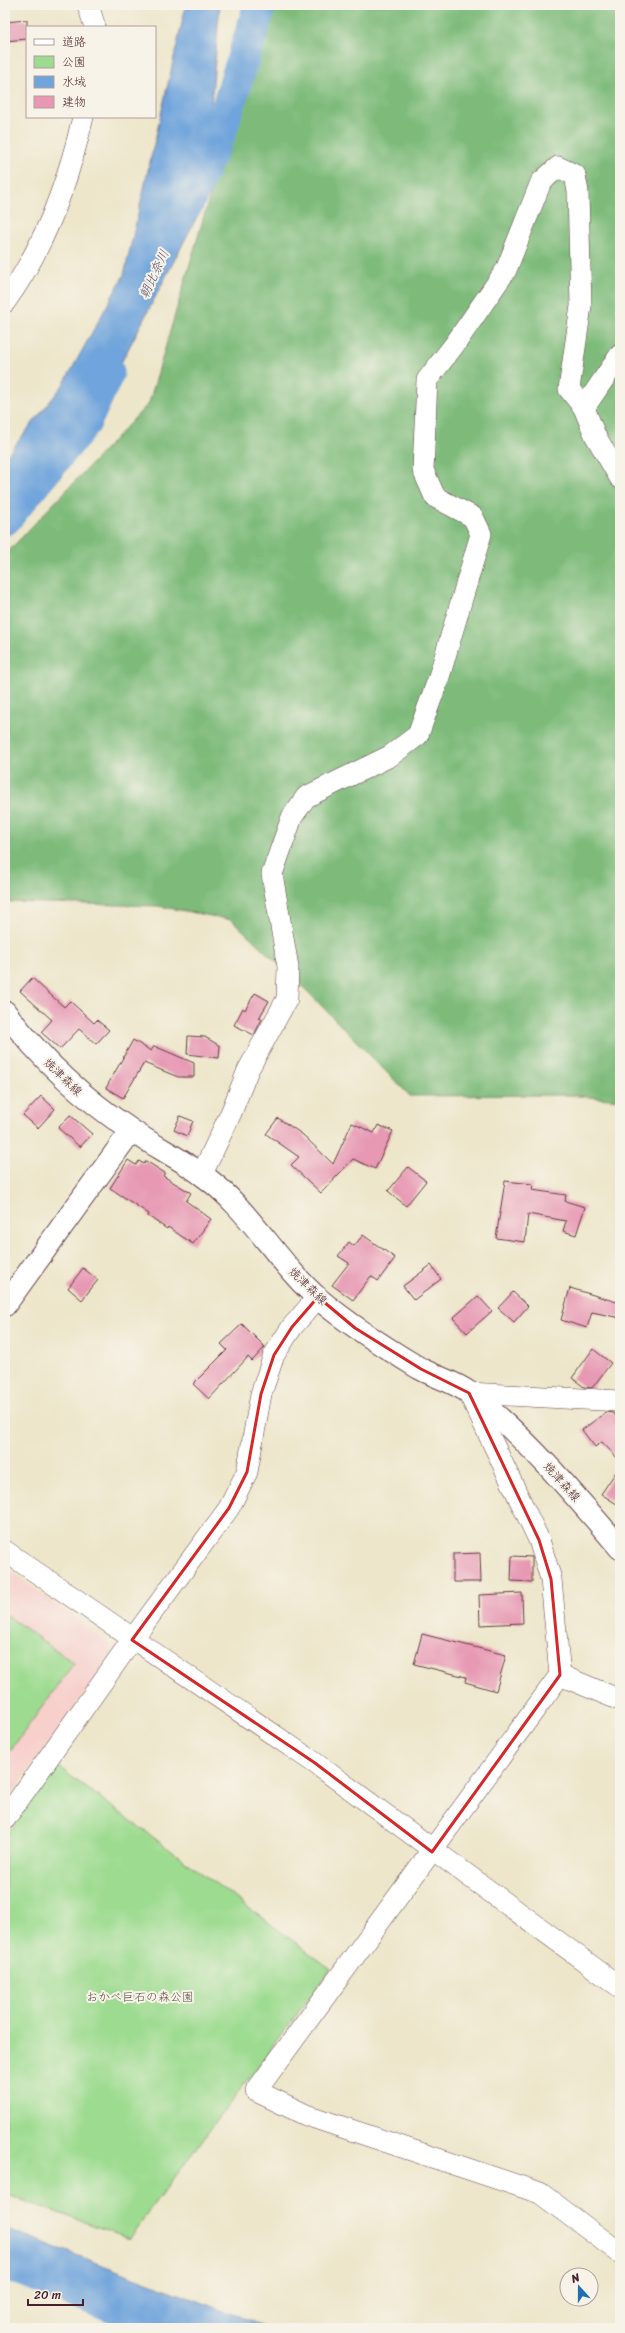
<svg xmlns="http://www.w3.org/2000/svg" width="625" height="2333" font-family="Sriracha,'Klee One',sans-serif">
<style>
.built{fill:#f7d0cc}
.green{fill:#9ddb90;stroke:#747d5e}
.forest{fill:#7ebb7a;stroke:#646d52}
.water{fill:#70a4dc;stroke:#5d6284}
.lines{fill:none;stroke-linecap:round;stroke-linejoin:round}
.river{stroke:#70a4dc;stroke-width:33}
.building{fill:#e798b3}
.street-casing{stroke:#623d43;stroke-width:22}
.secondary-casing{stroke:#623d43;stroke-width:24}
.primary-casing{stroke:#623d43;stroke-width:24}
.street{stroke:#fff;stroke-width:21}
.secondary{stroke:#fff;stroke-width:22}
.primary{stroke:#fff;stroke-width:22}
.marked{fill:none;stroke:#d62828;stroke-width:3;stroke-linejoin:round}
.labels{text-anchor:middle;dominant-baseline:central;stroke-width:4;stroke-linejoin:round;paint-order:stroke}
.street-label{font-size:12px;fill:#4a1f2b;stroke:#f7f3e8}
.park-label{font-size:12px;fill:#5f4e44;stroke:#f7f3e8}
.water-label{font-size:13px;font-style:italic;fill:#574e69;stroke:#f7f3e8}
</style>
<rect width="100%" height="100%" fill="#f7f3e8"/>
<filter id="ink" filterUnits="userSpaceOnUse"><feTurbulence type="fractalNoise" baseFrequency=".025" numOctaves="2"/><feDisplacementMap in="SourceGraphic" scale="8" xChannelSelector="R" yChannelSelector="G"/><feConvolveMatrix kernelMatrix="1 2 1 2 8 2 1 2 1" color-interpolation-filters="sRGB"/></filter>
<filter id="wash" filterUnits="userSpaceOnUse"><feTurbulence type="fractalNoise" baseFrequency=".012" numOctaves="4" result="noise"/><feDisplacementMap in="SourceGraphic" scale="16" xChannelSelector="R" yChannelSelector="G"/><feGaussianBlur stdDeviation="0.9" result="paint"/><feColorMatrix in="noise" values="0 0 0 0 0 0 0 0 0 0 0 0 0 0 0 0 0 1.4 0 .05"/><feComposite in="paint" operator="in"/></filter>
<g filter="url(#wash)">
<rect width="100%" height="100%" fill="#ede6ca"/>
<!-- built -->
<path class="built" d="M5 1567 110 1644 112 1656 5 1803Z"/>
<!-- green -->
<path class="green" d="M5 1614 74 1663 5 1758Z
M57 1766 331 1969 129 2238 5 2194V1837Z"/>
<!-- forest -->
<path class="forest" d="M266 5H620V1100L568 1095 410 1096 309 993 232 920 158 906 5 902V555L149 403Z"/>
<!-- water -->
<path class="water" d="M186 5H220L202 207 107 390 5 519V458L63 385 124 275Z
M5 2228 269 2328H158L5 2255Z"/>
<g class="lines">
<!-- river -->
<path class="river" d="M187 204 219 135 260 5
M5 519 85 422 108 372
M5 2266 21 2269 164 2328"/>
</g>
<g id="blocks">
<!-- building -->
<path class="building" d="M27 20V39L5 41V22Z
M32 978 64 1007 70 1001 94 1023 97 1020 109 1030 96 1044 79 1029 60 1049 41 1032 52 1020 20 991Z
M255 993 269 1001 259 1018 262 1019 254 1035 234 1025 243 1008 245 1010Z
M188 1036 205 1037 220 1046 219 1058 187 1054Z
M133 1040 151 1051 154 1046 194 1063V1077H178L144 1063 123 1098 106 1088Z
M41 1096 55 1109 38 1128 23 1115Z
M70 1115 92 1134 80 1147 58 1128Z
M180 1116 193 1121 187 1136 174 1130Z
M278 1118 302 1134 333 1164 352 1123 374 1133 378 1125 393 1131 375 1169 353 1159 321 1193 291 1165 299 1157 266 1134Z
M128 1160 136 1165 139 1161 144 1164 146 1161 165 1173 163 1176 191 1193 186 1201 211 1219 193 1244 168 1227 167 1229 148 1216 149 1214 110 1188Z
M408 1167 426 1181 406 1206 388 1191Z
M505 1181 533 1184 532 1190 566 1195 565 1201 585 1207 576 1235 563 1231 566 1221 528 1214 525 1242 496 1238Z
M363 1235 395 1258 378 1281 371 1276 353 1300 332 1285 349 1263 338 1256 349 1242 354 1246Z
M431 1265 441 1279 414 1300 403 1286Z
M83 1268 98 1280 82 1300 68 1288Z
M570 1288 620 1303V1318L592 1312 587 1328 561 1320Z
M513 1292 528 1306 514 1322 498 1308Z
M478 1296 492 1311 467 1333 453 1318Z
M242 1324 265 1347 252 1361 248 1357 209 1399 193 1384 227 1350 221 1344Z
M593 1349 611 1363 592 1388 584 1387 572 1378Z
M606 1412 613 1413 620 1422V1461L602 1442 595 1447 582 1430Z
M620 1466V1506L601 1494Z
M480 1553 481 1582H453V1554Z
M512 1556 532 1557V1582L511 1581Z
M522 1593 523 1623 480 1625 479 1595Z
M422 1634 506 1655 496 1691 465 1682 466 1677 414 1664Z"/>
</g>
</g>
<g filter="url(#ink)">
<use href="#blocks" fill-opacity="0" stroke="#623d43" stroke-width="1"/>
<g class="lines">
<defs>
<path id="street" d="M88 5 95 27
M5 302C45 247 68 182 83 117
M584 408 620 355
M202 1174 231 1113 248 1070 287 999 288 967 272 874 292 817 306 797 390 756 418 735 439 677 481 534 473 517 435 497 423 470 427 380 455 344 506 270 541 182 558 167 575 175 578 192 581 306 569 389 584 408 595 435 620 478
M620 1401 469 1393 539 1540 551 1579 560 1675 256 2091 306 2115 540 2193 620 2253
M5 1551 315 1763 620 1987
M560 1675 620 1700
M5 1819 132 1640 229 1508 247 1472 261 1394 274 1355 292 1327 318 1297"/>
<path id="secondary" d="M5 1305 131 1131"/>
<path id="primary" d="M5 1012C41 1059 81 1097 131 1130 154 1146 179 1158 201 1174 249 1207 276 1262 320 1300 351 1326 384 1347 419 1368 435 1377 456 1382 471 1394 527 1438 574 1494 620 1548"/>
</defs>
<!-- street casing -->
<use href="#street" class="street-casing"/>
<!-- secondary casing -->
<use href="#secondary" class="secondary-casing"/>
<!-- primary casing -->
<use href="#primary" class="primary-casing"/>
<!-- street -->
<use href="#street" class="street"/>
<!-- secondary -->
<use href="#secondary" class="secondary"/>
<!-- primary -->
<use href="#primary" class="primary"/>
</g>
</g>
<!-- marked area -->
<path class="marked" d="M318 1297 355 1328 421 1369 469 1393 539 1540 551 1579 560 1675 432 1852 315 1763 132 1640 229 1508 247 1472 261 1394 274 1355 292 1327Z"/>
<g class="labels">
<!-- street labels -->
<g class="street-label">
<text transform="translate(63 1077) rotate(44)">焼津森線</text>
<text transform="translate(308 1286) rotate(44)">焼津森線</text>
<text transform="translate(562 1482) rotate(48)">焼津森線</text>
</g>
<!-- park labels -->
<g class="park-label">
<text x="140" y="1997">おかべ巨石の森公園</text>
</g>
<!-- water labels -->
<g class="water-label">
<text transform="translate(154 274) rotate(-65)">朝比奈川</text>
</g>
</g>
<!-- margin -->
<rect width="625" height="2333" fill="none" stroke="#f7f3e8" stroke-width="20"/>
<!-- legend -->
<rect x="26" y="26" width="130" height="92" fill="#f7f3e8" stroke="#b29e9c"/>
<rect x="34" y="39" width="20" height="6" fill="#ffffff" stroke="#b29e9c"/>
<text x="62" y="46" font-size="12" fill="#4a1f2b">道路</text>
<rect x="34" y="56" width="20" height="12" fill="#9ddb90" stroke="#b29e9c"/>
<text x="62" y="66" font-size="12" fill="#4a1f2b">公園</text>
<rect x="34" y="76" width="20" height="12" fill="#70a4dc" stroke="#b29e9c"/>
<text x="62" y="86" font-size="12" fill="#4a1f2b">水域</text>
<rect x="34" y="96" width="20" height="12" fill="#e798b3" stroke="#b29e9c"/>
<text x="62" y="106" font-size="12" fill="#4a1f2b">建物</text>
<!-- north arrow -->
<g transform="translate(579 2287) rotate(339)"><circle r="19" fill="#f7f3e8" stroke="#b29e9c"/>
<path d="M0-3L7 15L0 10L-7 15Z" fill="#1f6fb2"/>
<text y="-6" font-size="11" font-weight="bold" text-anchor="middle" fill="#4a1f2b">N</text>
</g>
<!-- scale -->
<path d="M28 2299v6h55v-6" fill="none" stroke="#4a1f2b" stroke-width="2"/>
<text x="34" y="2299" font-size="12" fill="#4a1f2b" stroke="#f7f3e8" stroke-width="3" paint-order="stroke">20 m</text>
</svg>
